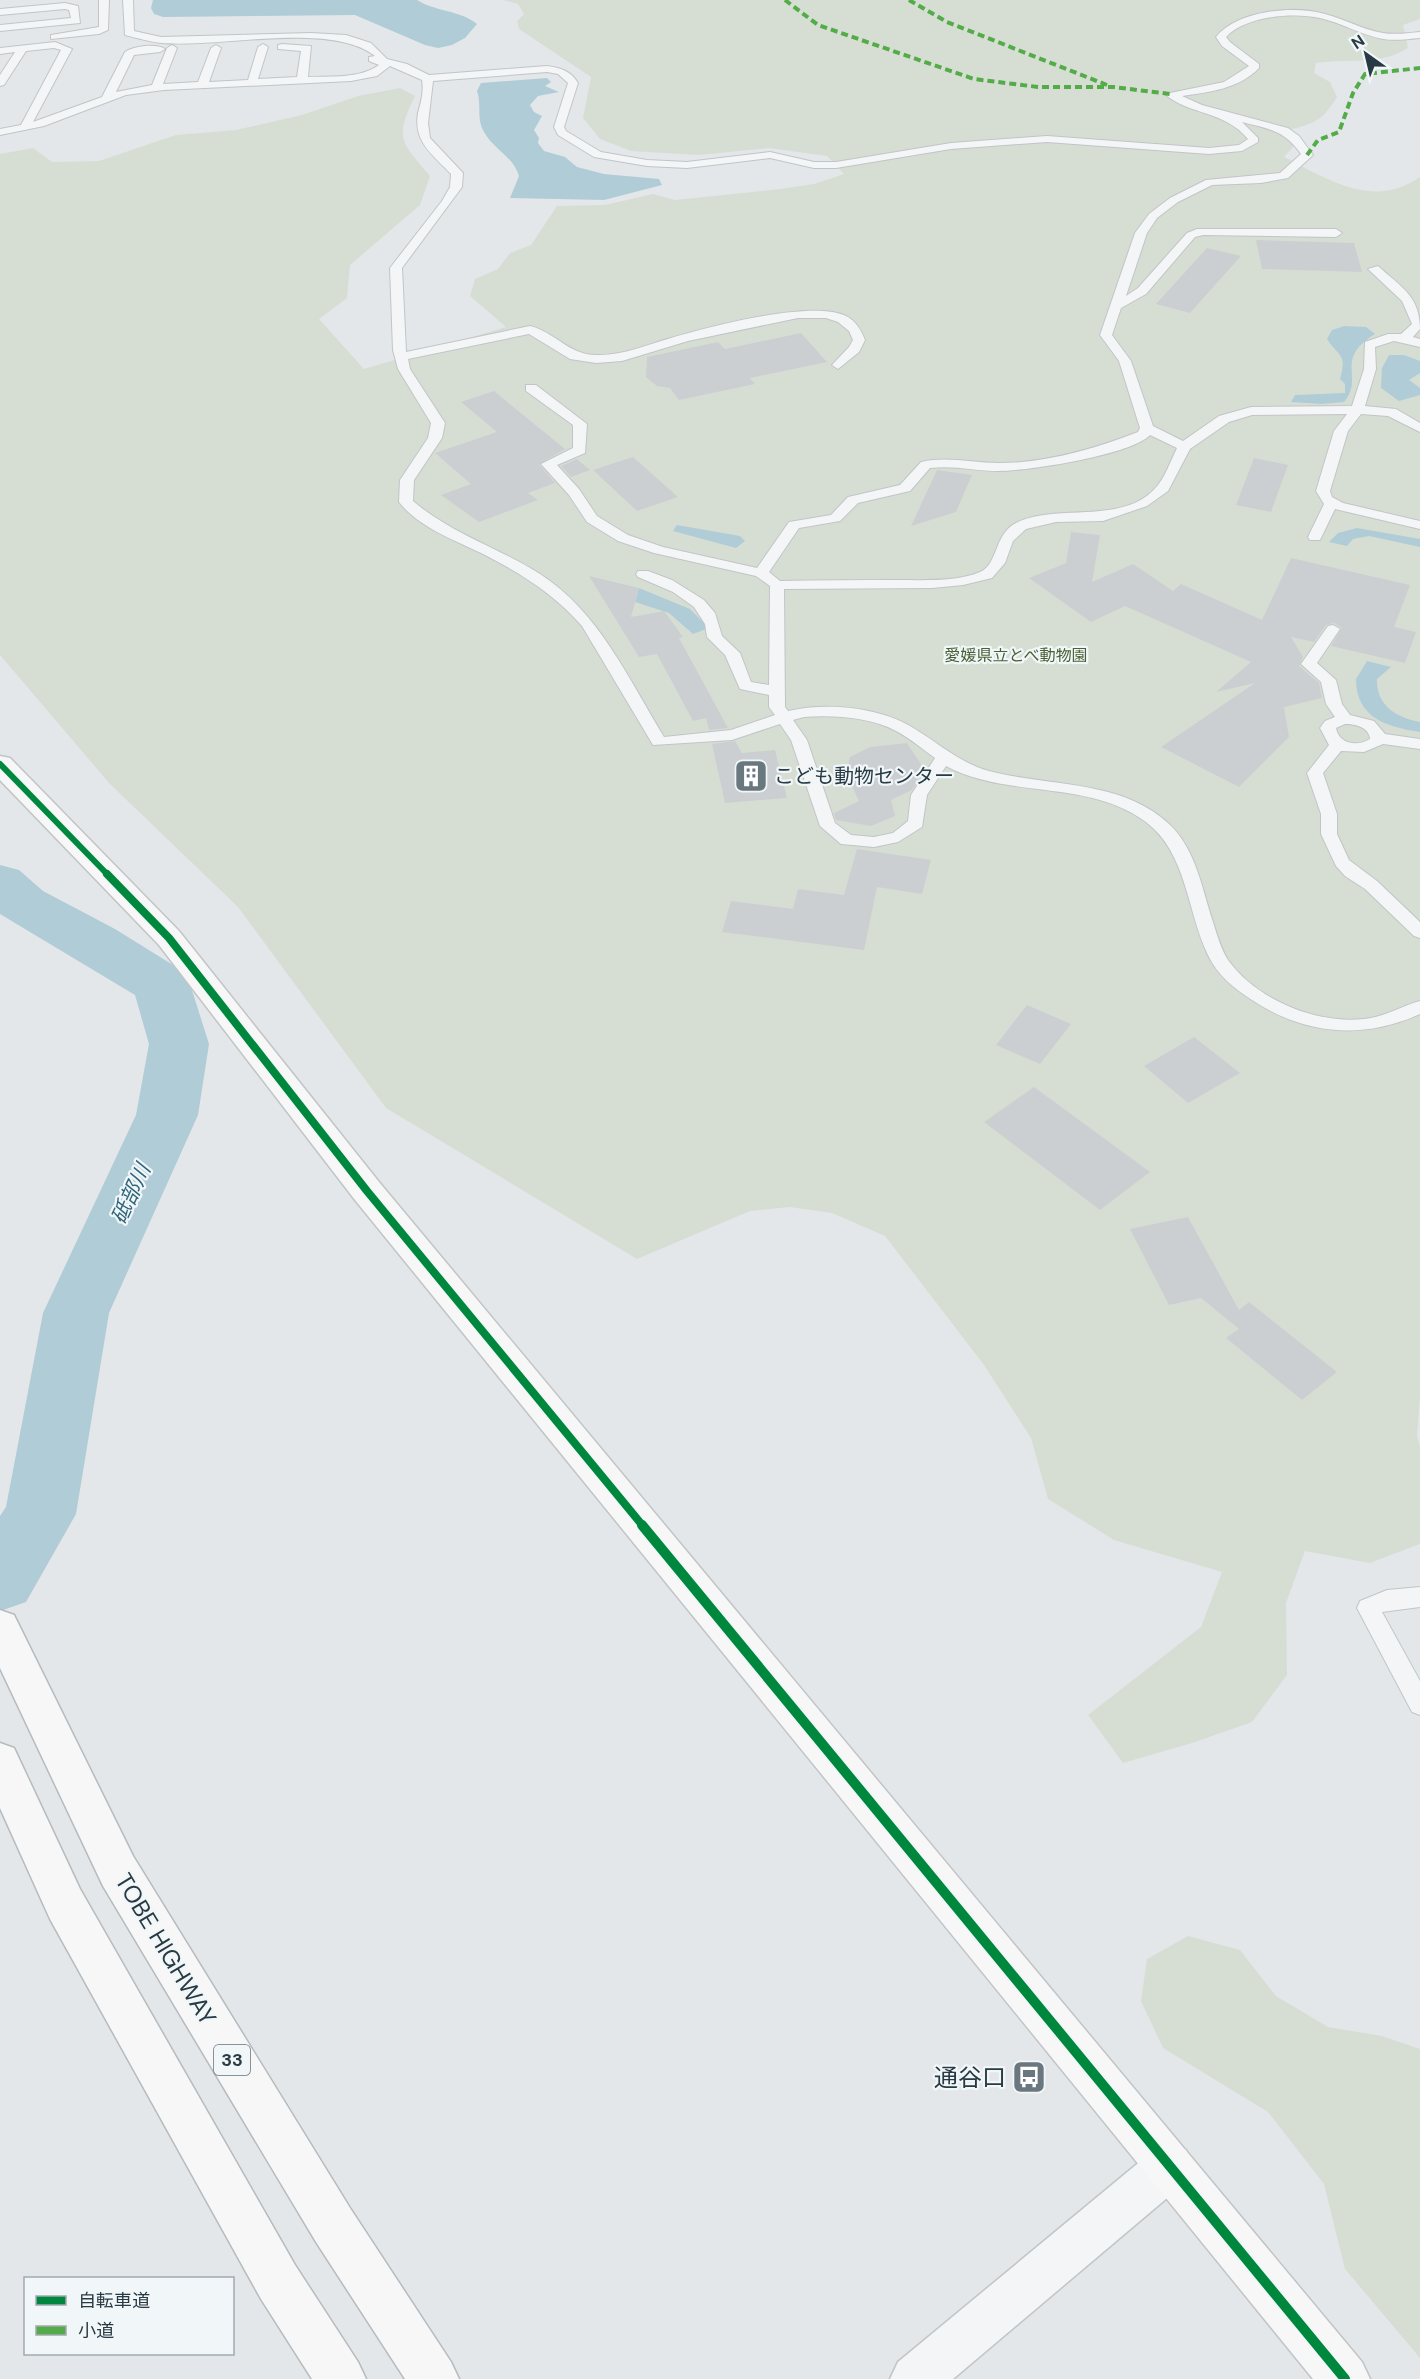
<svg xmlns="http://www.w3.org/2000/svg" width="1420" height="2379" font-family="'DM Sans','Noto Sans JP',sans-serif">
<style>
.green{fill:#d6ded4}
.water{fill:#b0ccd6}
.lines{fill:none;stroke-linecap:round;stroke-linejoin:round}
.river{fill:#b0ccd6;fill-rule:evenodd}
.building{fill:#cccfd1}
.lane-casing{stroke:#c1c5c7;stroke-width:2}
.street-casing{stroke:#c1c5c7;stroke-width:3}
.secondary-casing{stroke:#c1c5c7;stroke-width:3}
.highway-casing{stroke:#b5bbbe;stroke-width:3}
.lane{fill:#f3f5f6;fill-rule:evenodd}
.street{fill:#f3f5f6;fill-rule:evenodd}
.secondary{fill:#f7f7f7;fill-rule:evenodd}
.highway{fill:#f7f7f7;fill-rule:evenodd}
.quiet{stroke:#53ac47;stroke-width:4;stroke-dasharray:7 4;stroke-linecap:butt}
.cycleway-far2-casing{stroke:#f1f6f8;stroke-width:9}
.cycleway-far1-casing{stroke:#f1f6f8;stroke-width:11}
.cycleway-casing{stroke:#f1f6f8;stroke-width:14}
.cycleway-far2{stroke:#00873e;stroke-width:6}
.cycleway-far1{stroke:#00873e;stroke-width:8}
.cycleway{stroke:#00873e;stroke-width:10}
.labels{text-anchor:middle;dominant-baseline:central;stroke-width:4.5;stroke-linejoin:round;paint-order:stroke}
.far-park-label{font-size:16px;fill:#496134;stroke:#f1f6f8}
.shield{fill:#f1f6f8;stroke:#64727a;stroke-width:1.5}
.shield-label{font-size:18px;font-weight:bold;fill:#283a44}
.poi-label{font-size:20px;fill:#283a44;stroke:#f1f6f8;text-anchor:start}
.water-label{font-size:21px;font-style:italic;fill:#2f667c;stroke:#f1f6f8}
.near-street-label{font-size:24px;fill:#283a44;stroke:#f1f6f8}
.near-poi-label{font-size:24px;fill:#283a44;stroke:#f1f6f8;text-anchor:end}
</style>
<rect width="100%" height="100%" fill="#e3e7e9"/>
<!-- green -->
<path class="green" d="M503 0H1420V19L1403 25 1408 48C1380 66 1347 58 1316 63L1314 73 1330 82 1337 97C1323 119 1317 123 1292 129L1293 147 1284 157C1327 179 1374 210 1420 177V1397L1417 1435 1420 1447V1544L1370 1563 1305 1551 1286 1603 1287 1675 1252 1722 1192 1743 1123 1763 1088 1715 1201 1627 1222 1572 1114 1540 1048 1499 1031 1438 984 1365 885 1236 832 1213 790 1207 750 1211 637 1259 386 1108 238 907 109 783 0 655V154L33 148 52 162 99 161 176 135 236 130 302 115 358 96 400 88 415 96C394 139 401 142 430 176L420 205 350 265 347 298 319 319 364 369 506 327 470 296 475 279 498 269 510 253 531 245 557 206 605 205 653 194 675 200 780 189 814 184 844 174 827 156 769 148 699 155 631 151 600 139 583 118 591 77 519 29 517 21 524 14 518 4Z
M1188 1936 1240 1950 1276 1996 1328 2027 1382 2036 1420 2049V2358L1345 2269 1324 2184 1268 2112 1163 2048 1141 2001 1147 1959Z"/>
<!-- water -->
<path class="water" d="M153 0H417C436 12 460 10 477 24L465 38 452 45 438 48 425 45 355 15 163 17 154 14 151 8Z
M547 78 551 82 545 86 559 92 538 96 530 105 534 112 542 116 534 130 539 138 538 143 544 151 565 157 577 167 604 174 659 179 662 185 604 200 510 198 519 176C513 156 494 150 484 132 476 119 482 105 477 91L481 83Z
M1344 326 1366 327 1375 334C1333 360 1365 377 1344 402L1322 404 1291 402 1295 395 1345 393V384L1340 379C1347 354 1340 358 1327 339L1332 330Z
M1389 355H1404L1420 361V373L1409 380 1420 388V395L1399 401 1381 388 1382 368Z
M677 525 740 536 745 541 736 548 673 531Z
M1357 528 1420 539V547L1369 536 1353 539 1347 546 1329 542 1338 533Z
M639 588 690 609 709 628 693 634 669 613 635 602Z
M1367 661 1391 667 1377 679C1376 705 1396 718 1420 722V732C1387 727 1356 718 1356 679Z"/>
<g class="lines">
<!-- river -->
<path class="river" d="M0 865 19 870 43 891 115 929 181 970 190 984 209 1044 198 1115 109 1313 76 1514 26 1602 0 1611V1516L6 1507 43 1313 136 1115 149 1044 135 995 0 914Z"/>
</g>
<!-- building -->
<path class="building" d="M1256 240 1354 243 1362 272 1262 269Z
M1207 248 1241 256 1190 313 1156 304Z
M801 333 827 362 750 378 755 384 679 400 670 388 657 386 646 377 647 357 718 342 725 349Z
M494 391 565 449 539 464 555 483 528 493 538 500 479 522 441 495 471 484 435 453 497 432 461 402Z
M633 457 678 497 637 511 593 470Z
M1254 458 1288 465 1271 512 1236 505Z
M577 459 590 470 571 477 561 466Z
M937 470 972 475 956 512 911 526Z
M1071 532 1100 535 1092 582 1133 564 1173 591 1181 584 1262 620 1291 558 1410 585 1394 627 1416 632 1405 663 1331 646 1342 628 1334 623 1326 625 1314 642 1291 637 1303 657 1299 666 1319 683 1322 698 1284 707 1289 737 1239 787 1161 747 1255 683 1216 692 1251 662 1125 606 1091 622 1029 578 1066 563Z
M589 576 639 588 631 617 664 611 683 637 679 638 728 728 709 730 706 718 693 721 657 654 639 657Z
M735 741 742 753 775 750 787 798 725 803 712 744Z
M907 743 925 770 912 790 891 800 895 816 871 826 836 820 834 813 859 801 846 773 850 757 870 747Z
M857 849 931 860 922 894 877 887 864 950 722 932 731 901 793 909 798 889 844 895Z
M1027 1005 1071 1024 1040 1064 996 1045Z
M1194 1037 1240 1073 1188 1103 1144 1066Z
M1034 1087 1150 1172 1100 1210 984 1122Z
M1188 1217 1239 1310 1249 1302 1337 1372 1302 1400 1226 1338 1239 1329 1201 1298 1169 1305 1130 1229Z"/>
<g class="lines">
<defs>
<path id="lane" d="M99 0H109L108 30 99 34 51 39V35L99 27Z
M123 0H133L134 31 161 37 311 33 346 35 371 43 387 59 407 64 429 75 547 66C561 68 571 71 578 83L564 127 566 131 601 152 647 160 687 162 770 152 814 162H836L951 143 1047 136 1209 148 1239 145 1248 139C1224 110 1188 115 1165 94L1224 82 1249 66 1222 46 1216 37C1238 10 1294 5 1325 14 1345 19 1363 30 1383 33 1395 35 1408 33 1420 32V38C1408 39 1395 41 1383 39 1361 35 1342 23 1320 18 1293 12 1246 16 1226 37L1230 42 1259 64V68C1239 89 1209 92 1182 96L1202 105 1288 128 1299 136 1313 155 1288 178 1261 183 1212 185 1178 202 1157 218 1147 233 1126 296 1138 288 1187 233 1197 229H1336L1342 233 1336 237 1203 235 1195 237 1146 294 1121 308 1112 335 1131 361 1153 426 1183 441 1219 416 1251 407 1352 406 1364 369 1365 342 1388 334H1401L1412 324 1402 301 1368 269 1378 266C1401 287 1420 296 1420 329L1413 337 1420 339V347L1394 341 1375 347 1376 369 1365 406 1396 409 1420 423V432L1388 416 1361 414 1348 431 1330 491 1332 497 1343 503 1420 521V529L1335 509 1320 540H1310L1308 537 1324 504 1316 491 1334 431 1347 414 1252 415 1229 422 1190 449 1168 491 1147 506 1103 521 1056 522 1026 529 1013 541 1005 563 992 578 963 585 932 588 784 589 785 707 788 711C827 702 881 707 915 729 941 745 960 763 989 771 1049 787 1121 779 1169 824 1196 849 1202 889 1213 922 1217 935 1221 949 1228 960 1257 1000 1316 1024 1364 1019 1385 1017 1401 1006 1420 1001V1014C1363 1040 1305 1035 1252 1000 1235 989 1217 975 1208 955 1187 912 1187 853 1146 822 1089 779 1007 799 946 766L927 795 922 827 898 842 874 847 841 844 820 826 791 740 780 724 732 740 653 745 582 626C555 595 522 574 485 555 457 541 419 528 399 502L400 480 428 438 431 423 398 369 393 350 390 268 442 201 450 187 451 174C433 155 413 142 418 113 421 102 424 91 422 80L390 66 377 76 351 81 164 90 126 95 44 126 0 135V129L21 125 61 50 54 48 26 51 4 85 0 86V75L15 52 0 54V48L55 42 72 49 33 122 102 97 125 52C133 46 157 43 165 49L160 52 134 55 116 92 152 85 167 48 172 45 177 48 163 84 198 82 211 48 216 45 221 48 209 82 248 80 258 47 263 44 268 47 258 79 297 77 301 51 278 49V45L282 44 311 46 308 77C331 76 359 79 379 65L369 61V57L375 56C331 21 219 48 162 43 150 42 137 38 125 35ZM547 72 558 74 568 83 554 127 558 135 594 157 647 166 687 168 770 158 814 168H836L951 149 1047 142 1209 154 1242 151 1258 142V138L1242 122C1269 129 1284 130 1301 154L1280 173 1206 180 1170 198 1149 214 1135 233 1100 335 1119 361 1140 428 1138 432C1094 449 1047 463 999 463 973 463 947 456 921 462L900 485 848 497 831 515 789 522 757 568 663 547 628 535 597 516 579 489 557 465 585 453 587 424 536 385H526V391L573 425V448L541 464 569 495 587 522 618 541 654 553 756 576 770 586 769 685 751 682 740 653 722 636 715 613 704 600 672 580 648 571H638L636 574 638 577 673 592 694 607 705 624 707 637 725 655 740 689 769 695V707L775 715 731 730 664 737C628 678 599 612 540 574 499 548 450 533 413 501L414 480 442 438 445 423 410 369 408 359 529 334 570 359 596 363 622 361 688 341 798 318H826L838 322 849 331 853 340 849 347 832 365 838 369 859 352 865 340C861 330 856 321 846 316 812 299 709 327 671 338 646 345 622 356 596 355 569 355 555 332 530 326L406 352 402 268 462 187 463 173 430 138 428 123 433 81ZM1150 435 1177 448C1171 460 1166 475 1158 485 1125 527 1056 502 1016 523 994 534 998 565 980 572 956 582 924 580 899 580 859 580 820 580 780 581L769 572 799 528 840 521 858 503 910 491 930 468C953 465 976 471 999 471 1028 471 1131 455 1150 435ZM804 717C833 715 870 717 896 731 910 738 922 749 935 758L911 795 908 821 893 833 874 837 851 835 835 823 807 740 793 720Z
M65 3 78 6 80 23 0 31V25L71 18 69 10 65 9 0 15V9Z
M1333 625 1340 629 1317 663 1336 680 1342 704 1350 715 1374 721 1385 734 1420 739V749L1383 744 1364 752 1341 751 1323 773 1337 814V834L1349 860 1377 881 1420 922V938L1414 936 1365 889 1345 876 1336 866 1321 834V814L1307 773 1329 745 1320 728 1325 721 1335 717 1326 704 1321 682 1301 664 1328 626ZM1345 724C1355 724 1369 727 1370 739 1357 747 1339 744 1336 728Z
M1420 1587V1607L1382 1612 1420 1681V1715L1412 1712 1357 1608 1360 1601 1387 1590Z"/>
<path id="street" d="M1170 2143 1186 2150 1193 2166 1186 2182 953 2379H890L898 2362 1154 2150Z"/>
<path id="secondary" d="M0 756 10 758 179 931 379 1182 1362 2362 1370 2379H1313L355 1200 159 945 0 780Z"/>
<path id="highway" d="M0 1610 14 1615 133 1856 350 2208 451 2362 459 2379H405L316 2242 103 1886 0 1668Z
M0 1743 14 1748 80 1889 295 2265 358 2362 366 2379H312L261 2299 50 1919 0 1808Z"/>
</defs>
<!-- lane casing -->
<use href="#lane" class="lane-casing"/>
<!-- street casing -->
<use href="#street" class="street-casing"/>
<!-- secondary casing -->
<use href="#secondary" class="secondary-casing"/>
<!-- highway casing -->
<use href="#highway" class="highway-casing"/>
<!-- lane -->
<use href="#lane" class="lane"/>
<!-- street -->
<use href="#street" class="street"/>
<!-- secondary -->
<use href="#secondary" class="secondary"/>
<!-- highway -->
<use href="#highway" class="highway"/>
<!-- quiet -->
<path class="quiet" d="M785 0 818 25 974 79 1038 87H1113L1170 94
M909 0 947 22 1107 85
M1307 155 1318 140 1339 132 1353 93 1365 74 1420 68"/>
<defs>
<path id="cycleway-far2" d="M0 764 108 875"/>
<path id="cycleway-far1" d="M107 874 169 938 367 1191 643 1526"/>
<path id="cycleway" d="M642 1525 1345 2379"/>
</defs>
<!-- cycleway-far2 casing -->
<use href="#cycleway-far2" class="cycleway-far2-casing"/>
<!-- cycleway-far1 casing -->
<use href="#cycleway-far1" class="cycleway-far1-casing"/>
<!-- cycleway casing -->
<use href="#cycleway" class="cycleway-casing"/>
<!-- cycleway-far2 -->
<use href="#cycleway-far2" class="cycleway-far2"/>
<!-- cycleway-far1 -->
<use href="#cycleway-far1" class="cycleway-far1"/>
<!-- cycleway -->
<use href="#cycleway" class="cycleway"/>
</g>
<!-- icons -->
<defs>
<symbol id="building-square" viewBox="-11 -11 22 22"><rect x="-9" y="-9" width="18" height="18" rx="4" fill="#69777e" stroke="#f1f6f8"/><path d="M-4-6H4V6H1V3H-1V6H-4ZM-2.5-4.3h1.7v1.8h-1.7ZM.8-4.3h1.7v1.8H.8ZM-2.5-1h1.7V.8h-1.7ZM.8-1h1.7V.8H.8Z" fill="#fff"/></symbol>
<symbol id="bus-square" viewBox="-11 -11 22 22"><rect x="-9" y="-9" width="18" height="18" rx="4" fill="#69777e" stroke="#f1f6f8"/><path d="M-5-6H5V4H4V6H2V4H-2V6H-4V4H-5ZM-3.5-4V0h7V-4ZM-3.5 1.2v1.5H-2V1.2ZM2 1.2v1.5H3.5V1.2Z" fill="#fff"/></symbol>
</defs>
<g fill-rule="evenodd">
<use href="#building-square" x="732" y="757" width="38" height="38"/>
<use href="#bus-square" x="1010" y="2058" width="38" height="38"/>
</g>
<g class="labels">
<!-- far-park labels -->
<g class="far-park-label">
<text x="1016" y="655">愛媛県立とべ動物園</text>
</g>
<!-- shield labels -->
<rect class="shield" x="214" y="2045" width="36" height="30" rx="4.5"/>
<g class="shield-label">
<text x="232" y="2060">33</text>
</g>
<!-- poi labels -->
<g class="poi-label">
<text x="774" y="776">こども動物センター</text>
</g>
<!-- water labels -->
<g class="water-label">
<text transform="translate(131 1194) rotate(-65)">砥部川</text>
</g>
<!-- near-street labels -->
<g class="near-street-label">
<text transform="translate(166 1949) rotate(59)">TOBE HIGHWAY</text>
</g>
<!-- near-poi labels -->
<g class="near-poi-label">
<text x="1006" y="2077">通谷口</text>
</g>
</g>
<!-- legend -->
<rect x="24" y="2277" width="210" height="78" fill="#f1f6f8" stroke="#a1abb0" stroke-width="1.5"/>
<rect x="36" y="2296" width="30" height="9" fill="#00873e" stroke="#a1abb0" stroke-width="1.5"/>
<text x="78" y="2307" font-size="18" fill="#283a44">自転車道</text>
<rect x="36" y="2326" width="30" height="9" fill="#53ac47" stroke="#a1abb0" stroke-width="1.5"/>
<text x="78" y="2337" font-size="18" fill="#283a44">小道</text>
<!-- north arrow -->
<g transform="translate(1366 54) rotate(326)" stroke="#f1f6f8" stroke-width="4.5" paint-order="stroke">
<path d="M0-4.5L10 22L0 15L-10 22Z" fill="#283a44"/>
<text y="-9" font-size="16" font-weight="bold" text-anchor="middle" fill="#283a44">N</text>
</g>
</svg>
